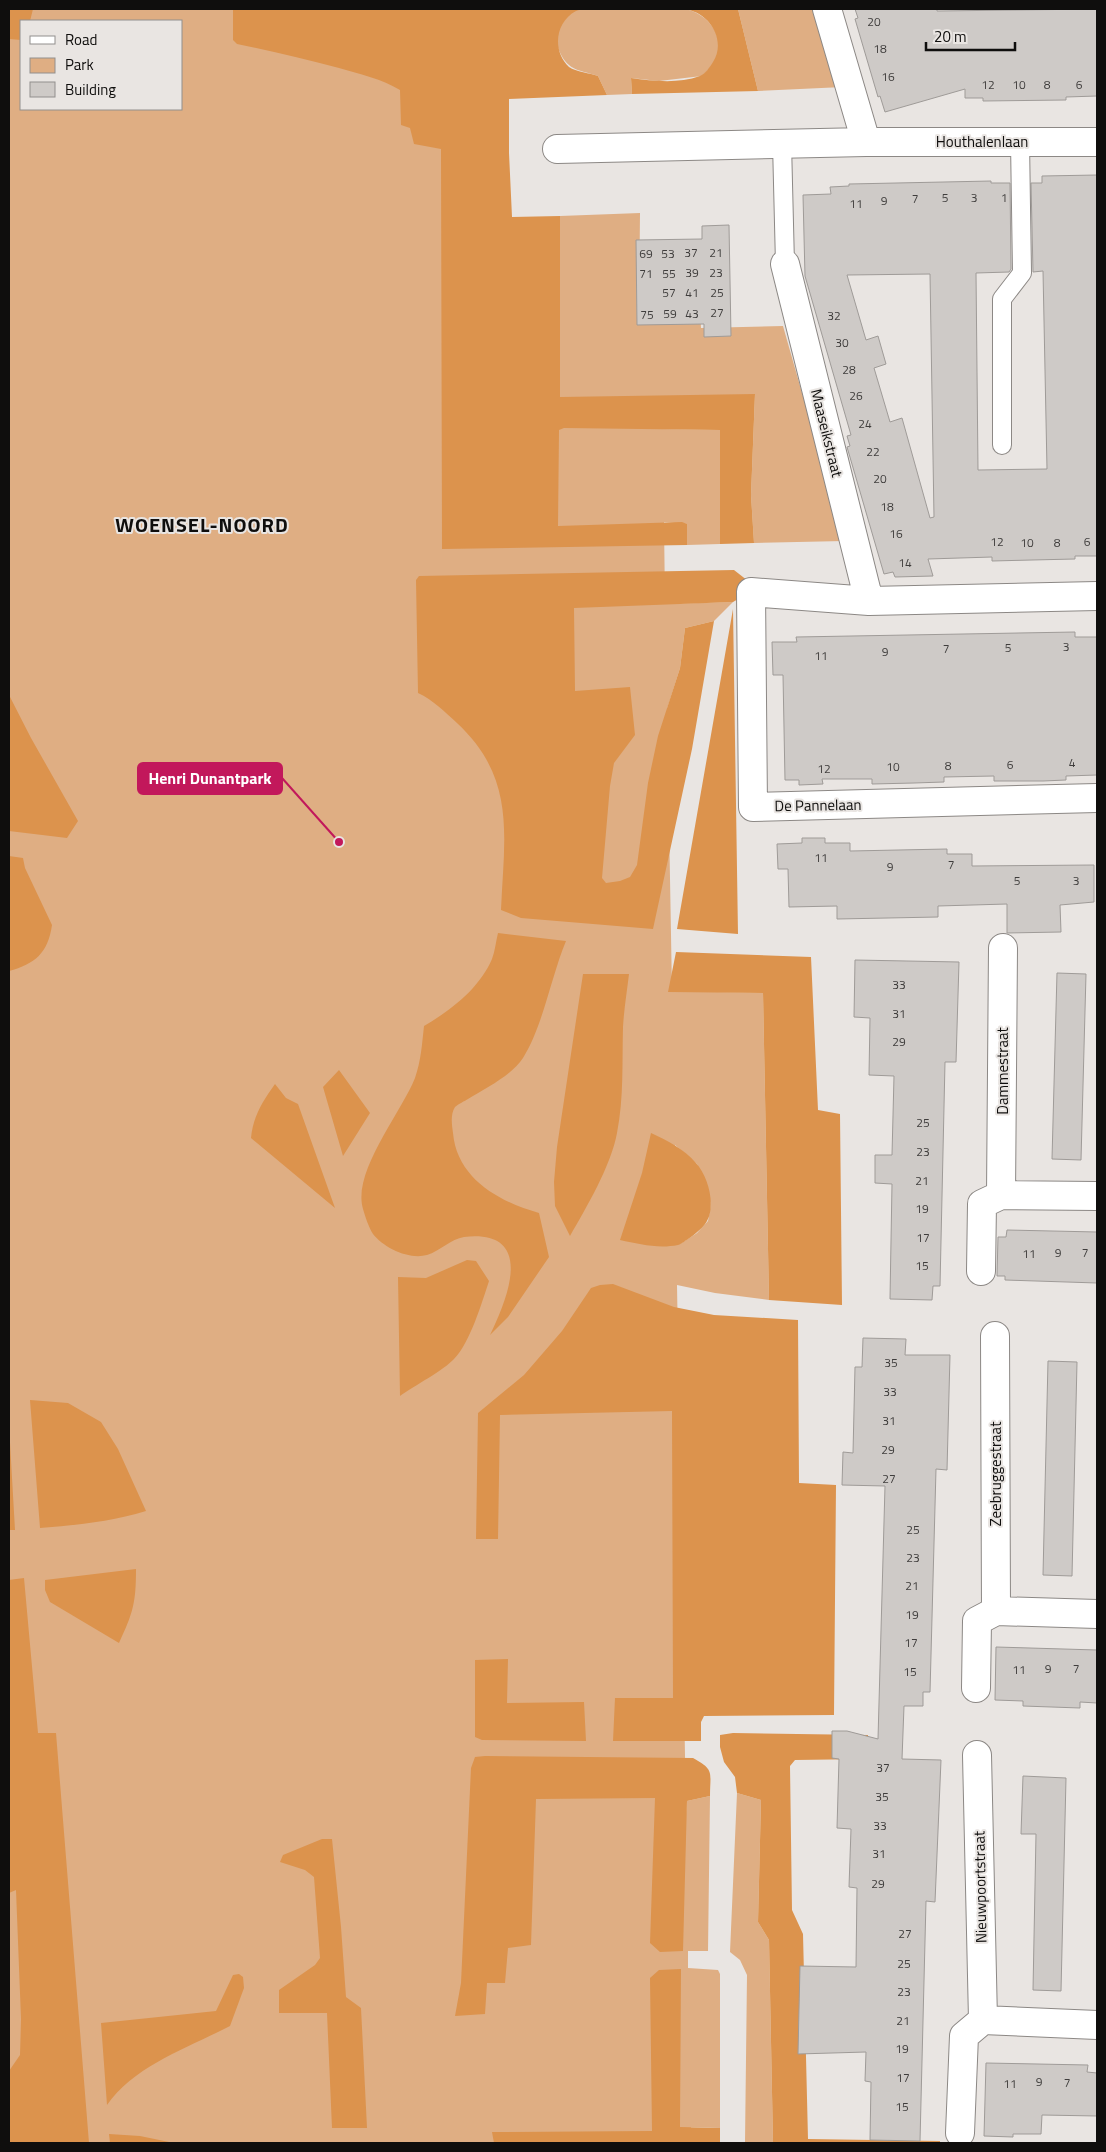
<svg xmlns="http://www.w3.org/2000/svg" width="1106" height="2152" font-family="'Titillium Web',sans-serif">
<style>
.green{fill:#dfae83;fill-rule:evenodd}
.forest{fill:#dc934d}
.building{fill:#cecac7;stroke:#9f9b98;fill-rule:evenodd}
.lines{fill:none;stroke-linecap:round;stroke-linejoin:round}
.lane-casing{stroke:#8c8885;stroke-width:20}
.street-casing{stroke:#8c8885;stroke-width:30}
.lane{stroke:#fff;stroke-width:18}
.street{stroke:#fff;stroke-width:28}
.labels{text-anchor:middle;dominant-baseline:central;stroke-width:4;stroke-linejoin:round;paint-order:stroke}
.number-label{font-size:12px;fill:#3f3d3c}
.street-label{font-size:15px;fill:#0f0e0d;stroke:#e9e5e2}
.district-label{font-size:20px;font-weight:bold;letter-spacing:1px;fill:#0f0e0d;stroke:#e9e5e2}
.leader{fill:none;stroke:#c2185b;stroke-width:2}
.callout-dot{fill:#c2185b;stroke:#e9e5e2;stroke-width:2}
.callout{fill:#c2185b;stroke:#c2185b;stroke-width:2}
.callout-label{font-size:16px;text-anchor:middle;font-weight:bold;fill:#fff}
</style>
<rect width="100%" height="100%" fill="#e9e5e2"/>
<!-- green -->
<path class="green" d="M9 9H683C704 11 723 32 718 53 716 62 708 70 702 76L659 81 631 78 632 94 607 95 598 76C577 69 567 71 558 48L470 43 474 292 559 335 560 216 640 213 639 314 700 311 701 328 783 326 844 541 754 543 751 495 755 394 662 429 720 430V544L687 545V524L664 522 665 604 733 602 714 621 685 628 680 668 667 709 672 991 763 993 769 1300 715 1293 677 1285 686 1814 687 1801 710 1796 708 1951H688V1968L718 1970 720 1974V2128L691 2127V2143H9ZM21 21H181V109H21ZM675 1145 697 1164 711 1204 708 1221 697 1233 680 1244Z
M738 9H820L843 87 758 91Z
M737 1793 761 1800 758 1922 769 1940 773 2143H745L747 1975 740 1960 730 1952Z"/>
<!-- forest -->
<path class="forest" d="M9 9H33L30 21H21V40L9 39Z
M233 9H595C589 9 581 9 576 11 555 22 552 51 569 67 576 72 590 73 598 76L607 95 509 99V153L512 217 560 216V397L755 394 751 495 754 543 720 544V430L564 428 559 430 558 526 682 522 687 524V545L442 549 441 149 414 144 410 128 401 125 400 90C382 79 360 74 339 68 305 59 271 51 237 44L233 40Z
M683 9H738L758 91 632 94 631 78C653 81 678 84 700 76 705 74 710 67 713 62 727 40 709 11 683 9Z
M734 570 757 588 733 602 574 608 575 691 630 687 635 735 614 763 610 786 602 878 606 883 620 881 630 877 637 865 648 783 658 736 680 668 685 628 714 621 692 749 653 929 521 918 501 910C504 837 517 779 457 723 445 712 433 700 418 693L416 580 419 576Z
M733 609 738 934 677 929Z
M9 695 31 738 78 821 67 838 9 831Z
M9 856 23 858 25 868 52 925C48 953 35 964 9 971Z
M498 933 566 941C551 977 543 1026 523 1058 511 1076 486 1088 468 1099 465 1101 458 1104 455 1107 450 1115 452 1125 453 1133 457 1179 500 1202 539 1213L549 1257 508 1317 490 1335C508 1298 536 1229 464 1237 451 1239 440 1251 427 1255 409 1260 384 1248 373 1234 369 1228 365 1216 363 1209 352 1172 401 1113 415 1078 421 1061 422 1044 424 1026 451 1010 479 989 492 959 495 951 496 941 498 933Z
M676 952 811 957 818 1110 840 1114 842 1305 769 1300 763 993 668 992Z
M583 974H629C627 991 624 1009 623 1027 622 1062 624 1098 617 1133 611 1166 586 1208 570 1236L555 1206 554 1182 557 1147Z
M339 1070 370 1113 343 1156 323 1087Z
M275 1084 286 1098 298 1104 335 1208 251 1138C253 1116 263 1101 275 1084Z
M651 1133C668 1141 684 1149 696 1163 708 1176 716 1205 707 1221 704 1227 696 1233 691 1237 686 1240 682 1244 678 1245 658 1249 639 1244 620 1240L642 1173Z
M467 1260 476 1261 489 1281C482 1302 470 1343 454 1359 444 1370 414 1386 400 1396L398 1277 426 1278Z
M613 1284 674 1307 714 1315 798 1320 799 1483 836 1485 834 1715 704 1716 701 1722V1741H613L615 1698H673L672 1411 500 1415 498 1539H476L478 1413 524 1375 562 1331 591 1288 600 1285Z
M30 1400 68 1403 101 1422 118 1449 146 1511C111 1522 76 1525 40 1528Z
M9 1425 15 1530H9Z
M136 1569C136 1603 133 1613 119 1643L50 1602 45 1590V1580Z
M24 1578 38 1733H56L89 2143H9V2071L20 2055 21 2019 16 1890 9 1893V1580Z
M508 1659 507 1703 584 1702 586 1741 482 1740 475 1737V1660Z
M733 1733 868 1735 867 1759 795 1760 790 1766 792 1910 803 1934 808 2139 940 2141V2143H773L769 1940 758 1922 761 1800 737 1793 735 1777 724 1762 720 1747V1735Z
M485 1756 693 1758C715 1770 710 1772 710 1796L687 1801 683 1951 660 1952 650 1943 655 1798 536 1799 531 1945 508 1948 505 1983H487L485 2014 455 2016 461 1983 471 1768 475 1757Z
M322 1839H332L341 1927 346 1997 361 2008 367 2128H332L327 2013H279V1990L315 1965 320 1958 314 1877 305 1870 280 1862 283 1855Z
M681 1969 680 2127 720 2128V2143H494L492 2132 652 2131 650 1978 659 1970Z
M239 1974 243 1977 244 1988 230 2026C188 2048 135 2065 107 2105L101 2023 216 2011 233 1975Z
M109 2134 140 2136 174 2143H110Z"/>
<!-- building -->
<path class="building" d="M855 9H937V11L1097 9V96L1066 97V100L983 101V98H965V89L885 112 880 96 878 97 855 19 858 18Z
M1097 175V556H1075V559L1032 560 992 561V557L928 559 933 576 895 577 893 572 884 574 847 447 850 446 847 436 851 435 805 276 803 195 831 194 830 187 849 186V184L991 181V183H1010L1011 269 1009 272 976 273 978 470 1047 469 1043 271 1033 272 1031 183H1042V176ZM930 274 934 517 930 518 902 418 890 422 874 368 886 364 878 336 866 340 847 275Z
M729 225 731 336 704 337V324L637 325 636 240 702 239V226Z
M1075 632V637H1097V775L1066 776V780L1043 781H994V776L944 777V782L914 783 872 784V779H822L823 784 799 785V780H785L783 675H773L772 642H797L796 637Z
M802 838H825V843H850V851L947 849V854H972V866L1094 865V902L1060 905 1061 932 1007 933V904L938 906V917L837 919V906L789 907 788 869H778L777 844 802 843Z
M855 960 959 962 956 1062H945L940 1286H933L932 1300 890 1299 892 1184 875 1183V1155H892L894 1076 869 1075 870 1018 854 1017Z
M1057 973 1086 974 1081 1160 1052 1159Z
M1007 1230 1097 1232V1283L1005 1280V1276H997L998 1237H1006Z
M863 1338 906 1339 905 1355H950L947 1470 936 1469 930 1692H923V1706H904L902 1759 941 1760 935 1902 926 1901 920 2141 870 2140 871 2082 865 2081 866 2052 798 2054 800 1966 856 1967 857 1888 849 1887 851 1829 837 1828 839 1759 832 1758V1731H847L878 1739 885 1486 842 1485 843 1452 853 1453 855 1367H862Z
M1048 1361 1077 1362 1072 1576 1043 1575Z
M996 1647 1097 1650V1703L1080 1702V1708L1023 1706V1701L995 1700Z
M1023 1776 1066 1778 1061 1991 1033 1990 1036 1834H1021Z
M986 2063 1088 2065 1087 2072 1097 2073V2116L1042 2115 1041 2134H1013V2137L984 2136Z"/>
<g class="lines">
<defs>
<path id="lane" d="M782 143 785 264
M1002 445V299L1022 273 1020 141"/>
<path id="street" d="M827 9 866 142
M557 149 866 142H1097
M785 264 869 601
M1097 596 869 601 751 592 753 807 1097 798
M1001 1195 1097 1196
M981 1271 982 1204 1001 1195 1003 948
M996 1611 1097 1614
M976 1688 977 1621 996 1611 995 1336
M983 2020 1097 2025
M960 2133 964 2036 983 2020 977 1755"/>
</defs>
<!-- lane casing -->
<use href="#lane" class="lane-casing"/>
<!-- street casing -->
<use href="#street" class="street-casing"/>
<!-- lane -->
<use href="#lane" class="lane"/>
<!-- street -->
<use href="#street" class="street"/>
</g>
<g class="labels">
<!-- number labels -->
<g class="number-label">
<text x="874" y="21">20</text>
<text x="880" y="48">18</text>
<text x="888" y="76">16</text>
<text x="988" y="84">12</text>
<text x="1019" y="84">10</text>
<text x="1047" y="84">8</text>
<text x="1079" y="84">6</text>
<text x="945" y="197">5</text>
<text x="974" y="197">3</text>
<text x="1004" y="197">1</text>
<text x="915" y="198">7</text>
<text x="884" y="200">9</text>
<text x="856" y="203">11</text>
<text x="691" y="252">37</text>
<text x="716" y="252">21</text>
<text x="646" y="253">69</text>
<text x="668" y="253">53</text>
<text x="692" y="272">39</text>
<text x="716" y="272">23</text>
<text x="646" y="273">71</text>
<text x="669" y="273">55</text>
<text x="669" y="292">57</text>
<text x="692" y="292">41</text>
<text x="717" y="292">25</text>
<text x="717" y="312">27</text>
<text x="670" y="313">59</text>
<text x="692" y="313">43</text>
<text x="647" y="314">75</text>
<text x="834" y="315">32</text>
<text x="842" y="342">30</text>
<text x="849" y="369">28</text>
<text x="856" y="395">26</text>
<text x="865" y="423">24</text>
<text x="873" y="451">22</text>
<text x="880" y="478">20</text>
<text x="887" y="506">18</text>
<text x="896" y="533">16</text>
<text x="997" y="541">12</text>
<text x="1087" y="541">6</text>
<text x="1027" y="542">10</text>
<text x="1057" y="542">8</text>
<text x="905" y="562">14</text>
<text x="1066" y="646">3</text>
<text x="1008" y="647">5</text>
<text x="946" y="648">7</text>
<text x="885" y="651">9</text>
<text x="821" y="655">11</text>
<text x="1072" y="762">4</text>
<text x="1010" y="764">6</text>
<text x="948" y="765">8</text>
<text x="893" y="766">10</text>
<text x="824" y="768">12</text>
<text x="821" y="857">11</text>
<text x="951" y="864">7</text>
<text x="890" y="866">9</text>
<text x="1017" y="880">5</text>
<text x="1076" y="880">3</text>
<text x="899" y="984">33</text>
<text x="899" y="1013">31</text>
<text x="899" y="1041">29</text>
<text x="923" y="1122">25</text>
<text x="923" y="1151">23</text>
<text x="922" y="1180">21</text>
<text x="922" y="1208">19</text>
<text x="923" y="1237">17</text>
<text x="1058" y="1252">9</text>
<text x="1085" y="1252">7</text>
<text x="1029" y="1253">11</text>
<text x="922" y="1265">15</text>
<text x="891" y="1362">35</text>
<text x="890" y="1391">33</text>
<text x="889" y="1420">31</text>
<text x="888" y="1449">29</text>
<text x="889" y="1478">27</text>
<text x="913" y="1529">25</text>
<text x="913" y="1557">23</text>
<text x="912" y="1585">21</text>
<text x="912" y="1614">19</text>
<text x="911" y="1642">17</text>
<text x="1048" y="1668">9</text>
<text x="1076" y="1668">7</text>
<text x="1019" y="1669">11</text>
<text x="910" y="1671">15</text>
<text x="883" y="1767">37</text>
<text x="882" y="1796">35</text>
<text x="880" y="1825">33</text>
<text x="879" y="1853">31</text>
<text x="878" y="1883">29</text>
<text x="905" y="1933">27</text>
<text x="904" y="1963">25</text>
<text x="904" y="1991">23</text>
<text x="903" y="2020">21</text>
<text x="902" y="2048">19</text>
<text x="903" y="2077">17</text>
<text x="1039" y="2081">9</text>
<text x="1067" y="2082">7</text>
<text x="1010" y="2083">11</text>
<text x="902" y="2106">15</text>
</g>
<!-- street labels -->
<g class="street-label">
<text x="982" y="141">Houthalenlaan</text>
<text transform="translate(827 433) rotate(76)">Maaseikstraat</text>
<text transform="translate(818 805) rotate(-1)">De Pannelaan</text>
<text transform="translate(1002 1071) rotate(-90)">Dammestraat</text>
<text transform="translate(995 1474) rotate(-90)">Zeebruggestraat</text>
<text transform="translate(980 1887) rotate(-91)">Nieuwpoortstraat</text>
</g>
<!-- district labels -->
<g class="district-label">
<text x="202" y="524">WOENSEL-NOORD</text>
</g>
</g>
<!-- callouts -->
<path class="leader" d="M339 842L282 778"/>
<circle class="callout-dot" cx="339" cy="842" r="5"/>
<rect class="callout" x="138" y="763" width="144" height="31" rx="5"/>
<g class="callout-label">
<text x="210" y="784">Henri Dunantpark</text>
</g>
<!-- border -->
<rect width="1106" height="2152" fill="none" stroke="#0f0e0d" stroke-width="20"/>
<!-- legend -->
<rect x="20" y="20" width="162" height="90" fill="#e9e5e2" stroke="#928f8d"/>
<rect x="30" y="36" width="25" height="8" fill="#ffffff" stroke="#928f8d"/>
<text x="65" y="45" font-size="15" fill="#0f0e0d">Road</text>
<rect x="30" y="58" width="25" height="15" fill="#dfae83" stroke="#928f8d"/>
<text x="65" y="70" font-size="15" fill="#0f0e0d">Park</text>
<rect x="30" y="82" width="25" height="15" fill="#cecac7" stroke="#928f8d"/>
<text x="65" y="95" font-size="15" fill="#0f0e0d">Building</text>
<!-- scale -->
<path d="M926 42v8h89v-8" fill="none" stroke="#0f0e0d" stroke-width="2.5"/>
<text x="934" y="42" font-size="15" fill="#0f0e0d" stroke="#e9e5e2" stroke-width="4" paint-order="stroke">20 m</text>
</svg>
